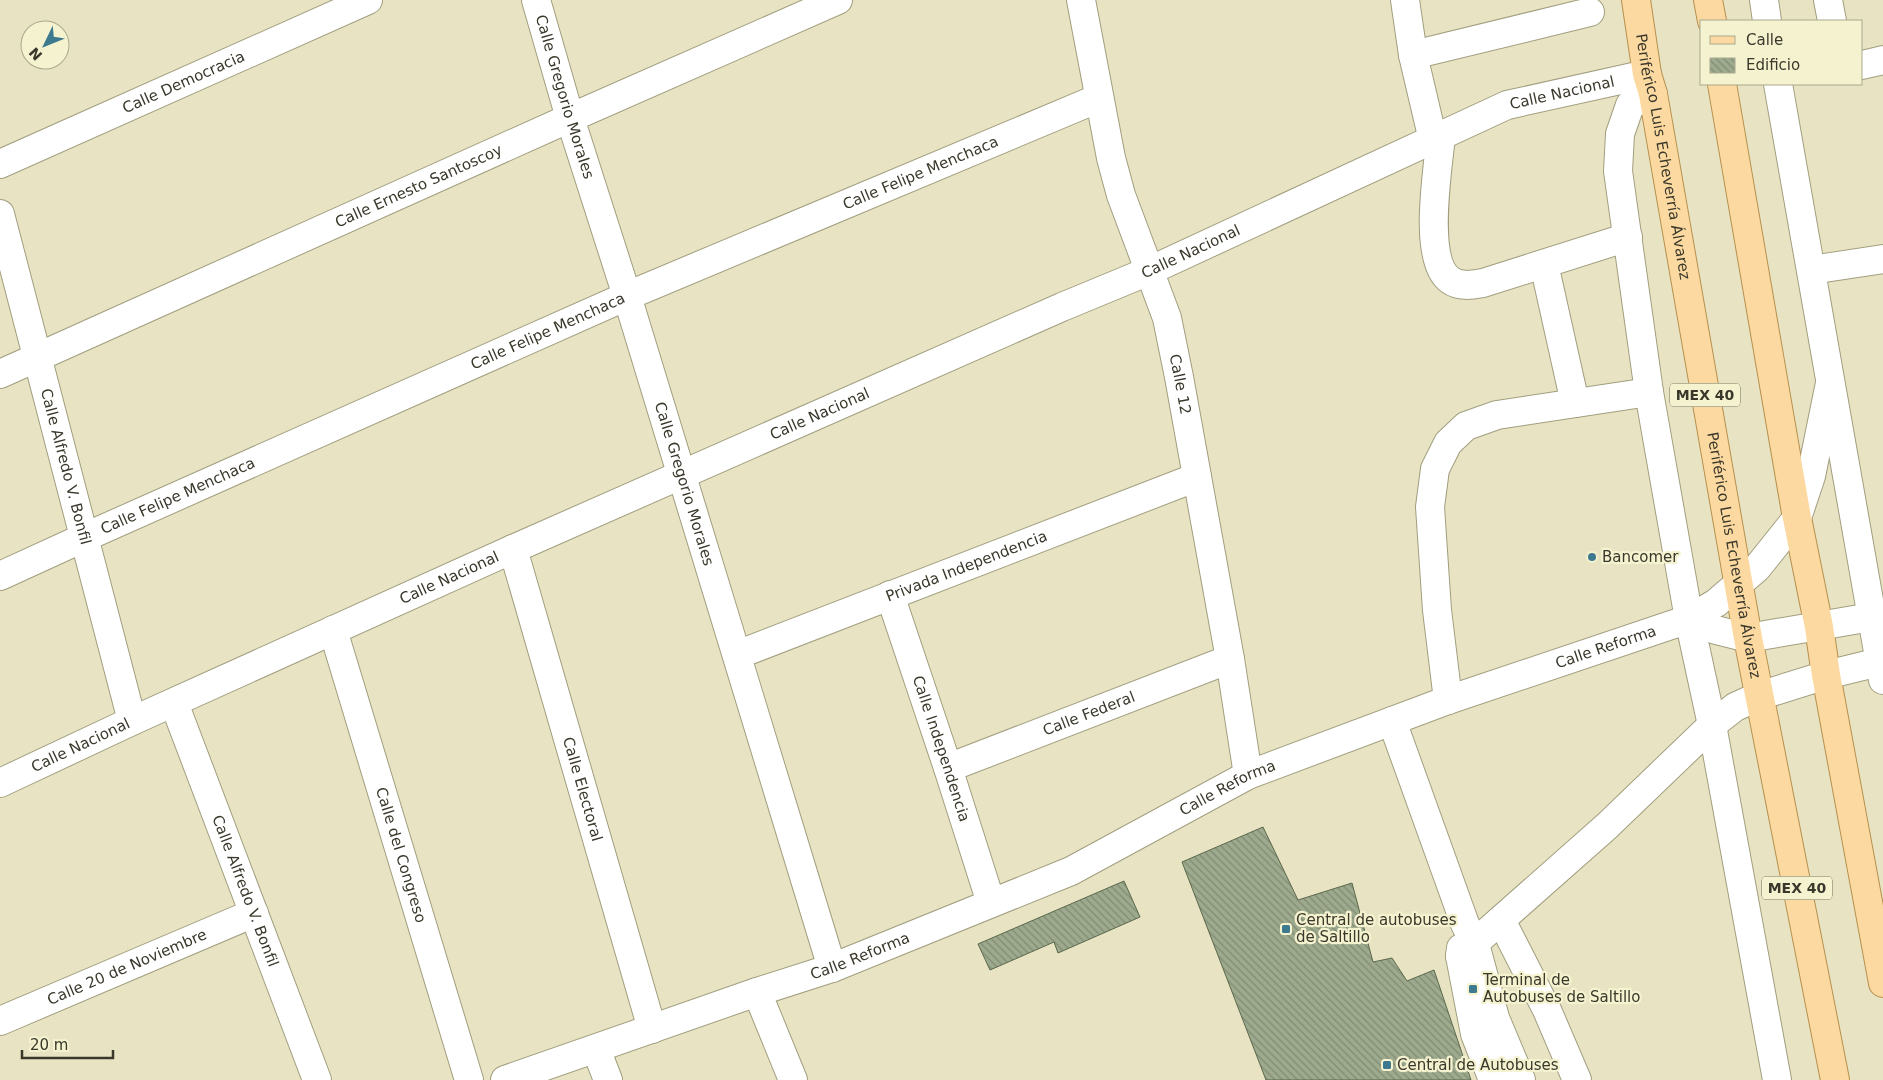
<svg xmlns="http://www.w3.org/2000/svg" width="1883" height="1080" font-family="'DejaVu Sans',sans-serif">
<style>
.building{fill:url(#building-back-hatch);stroke:#5b674c}
.lines{fill:none;stroke-linecap:round;stroke-linejoin:round}
.minor-casing{stroke:#a19e7f;stroke-width:30}
.major-casing{stroke:#b6904e;stroke-width:30}
.minor{stroke:#fff;stroke-width:28}
.major{stroke:#fbd9a0;stroke-width:28}
.poi-dot{fill:#3d7a90;stroke:#f5f2d0;stroke-width:2}
.labels{text-anchor:middle;dominant-baseline:central;stroke-width:4.5;stroke-linejoin:round;paint-order:stroke}
.shield{fill:#f5f2d0;stroke:#72705c;stroke-width:1}
.shield-label{font-size:14px;font-weight:bold;fill:#3a382b}
.street-label{font-size:15px;fill:#3a382b;stroke:#f5f2d0}
.poi-label{font-size:15px;fill:#3a382b;stroke:#f5f2d0;text-anchor:start}
</style>
<defs>
<pattern id="building-back-hatch" width="6" height="6" patternUnits="userSpaceOnUse" patternTransform="scale(1.25)"><rect width="6" height="6" fill="#9daa8d"/><path d="M-1 5l2 2M0 0l6 6M5-1l2 2" fill="none" stroke="#818b73"/></pattern>
</defs>
<rect width="100%" height="100%" fill="#e8e4c3"/>
<!-- building -->
<path class="building" d="M1263 827 1298 900 1352 883 1373 962 1392 958 1407 981 1434 970 1471 1080H1266L1182 862Z
M1124 881 1140 917 1058 953 1054 942 990 970 978 944Z"/>
<g class="lines">
<defs>
<g id="minor">
<path id="s1" d="M536 0 570 118 627 296 832 968"/>
<path id="s2" d="M1081 0 1111 158 1121 195 1167 318 1179 377 1230 659 1248 775"/>
<path d="M1405 0 1413 55 1433 140"/>
<path d="M1764 0 1767 21"/>
<path d="M1828 0 1832 21"/>
<path d="M1413 55 1590 12"/>
<path d="M1862 65 1883 60"/>
<path d="M1778 84 1883 680"/>
<path d="M1653 94 1630 105 1620 134 1618 171 1649 392 1689 619 1712 725 1777 1080"/>
<path d="M1441 136C1438 168 1422 260 1450 280 1460 287 1471 285 1483 283L1628 237"/>
<path id="s3" d="M0 164 368 0"/>
<path id="s4" d="M0 214 132 721"/>
<path d="M1544 264 1575 403"/>
<path d="M1811 270 1883 259"/>
<path id="s5" d="M0 374 570 118 838 0"/>
<path id="s6" d="M513 549 652 1029"/>
<path id="s7" d="M0 576 83 538 627 296 1099 98"/>
<path id="s8" d="M890 595 948 768 991 903"/>
<path d="M1689 619 1716 630 1748 638 1883 615"/>
<path id="s9" d="M333 630 469 1080"/>
<path id="s10" d="M737 655 1197 477"/>
<path d="M1448 700 1437 610 1430 507 1435 469 1448 443 1466 426 1497 415 1649 392"/>
<path id="s11" d="M174 703 317 1080"/>
<path d="M1392 721 1465 924 1475 944 1495 1018 1521 1080"/>
<path id="s12" d="M948 768 1230 659"/>
<path id="s13" d="M0 783 132 721 513 549 1062 307 1149 271 1507 105 1647 74"/>
<path d="M1501 920 1547 1010 1577 1080"/>
<path d="M1461 948 1460 956 1475 1034 1493 1080"/>
<path d="M1460 956 1607 826 1712 725 1735 707 1759 696 1826 675 1883 661"/>
<path d="M757 992 793 1080"/>
<path id="s14" d="M0 1021 254 913"/>
<path d="M596 1049 608 1080"/>
<path id="s15" d="M505 1080 757 992 832 968 1071 871 1248 775 1448 700 1689 619 1716 603 1757 568 1797 518 1811 476 1830 383"/>
</g>
<g id="major">
<path id="s16" d="M1636 0 1647 74 1653 94 1748 638 1835 1080"/>
<path d="M1708 0 1712 21"/>
<path d="M1722 84 1797 518 1819 627 1826 675 1883 983"/>
</g>
</defs>
<!-- minor casing -->
<use href="#minor" class="minor-casing"/>
<!-- major casing -->
<use href="#major" class="major-casing"/>
<!-- minor -->
<use href="#minor" class="minor"/>
<!-- major -->
<use href="#major" class="major"/>
</g>
<!-- markers -->
<g class="poi-dot">
<circle cx="1592" cy="557" r="5"/>
<rect x="1281" y="924" width="10" height="10" rx="2.5"/>
<rect x="1468" y="984" width="10" height="10" rx="2.5"/>
<rect x="1382" y="1060" width="10" height="10" rx="2.5"/>
</g>
<g class="labels">
<!-- shield labels -->
<g class="shield">
<rect x="1670" y="383.5" width="70" height="23" rx="4"/>
<rect x="1762" y="876.5" width="70" height="23" rx="4"/>
</g>
<g class="shield-label">
<text x="1705" y="395">MEX 40</text>
<text x="1797" y="888">MEX 40</text>
</g>
<!-- street labels -->
<g class="street-label">
<text stroke="none"><textPath href="#s3" startOffset="201">Calle Democracia</textPath></text>
<text stroke="none"><textPath href="#s13" startOffset="1709">Calle Nacional</textPath></text>
<text stroke="none"><textPath href="#s1" startOffset="101">Calle Gregorio Morales</textPath></text>
<text stroke="none"><textPath href="#s16" startOffset="159">Periférico Luis Echeverría Álvarez</textPath></text>
<text stroke="none"><textPath href="#s7" startOffset="1005">Calle Felipe Menchaca</textPath></text>
<text stroke="none"><textPath href="#s5" startOffset="459">Calle Ernesto Santoscoy</textPath></text>
<text stroke="none"><textPath href="#s13" startOffset="1304">Calle Nacional</textPath></text>
<text stroke="none"><textPath href="#s7" startOffset="600">Calle Felipe Menchaca</textPath></text>
<text stroke="none"><textPath href="#s2" startOffset="398">Calle 12</textPath></text>
<text stroke="none"><textPath href="#s13" startOffset="899">Calle Nacional</textPath></text>
<text stroke="none"><textPath href="#s4" startOffset="261">Calle Alfredo V. Bonfil</textPath></text>
<text stroke="none"><textPath href="#s1" startOffset="506">Calle Gregorio Morales</textPath></text>
<text stroke="none"><textPath href="#s7" startOffset="195">Calle Felipe Menchaca</textPath></text>
<text stroke="none"><textPath href="#s16" startOffset="564">Periférico Luis Echeverría Álvarez</textPath></text>
<text stroke="none"><textPath href="#s10" startOffset="246">Privada Independencia</textPath></text>
<text stroke="none"><textPath href="#s13" startOffset="494">Calle Nacional</textPath></text>
<text stroke="none"><textPath href="#s15" startOffset="1185">Calle Reforma</textPath></text>
<text stroke="none"><textPath href="#s12" startOffset="151">Calle Federal</textPath></text>
<text stroke="none"><textPath href="#s13" startOffset="89">Calle Nacional</textPath></text>
<text stroke="none"><textPath href="#s8" startOffset="162">Calle Independencia</textPath></text>
<text stroke="none"><textPath href="#s6" startOffset="250">Calle Electoral</textPath></text>
<text stroke="none"><textPath href="#s15" startOffset="781">Calle Reforma</textPath></text>
<text stroke="none"><textPath href="#s9" startOffset="235">Calle del Congreso</textPath></text>
<text stroke="none"><textPath href="#s11" startOffset="201">Calle Alfredo V. Bonfil</textPath></text>
<text stroke="none"><textPath href="#s15" startOffset="376">Calle Reforma</textPath></text>
<text stroke="none"><textPath href="#s14" startOffset="138">Calle 20 de Noviembre</textPath></text>
</g>
<!-- poi labels -->
<g class="poi-label">
<text x="1602" y="557">Bancomer</text>
<text x="1296" y="920">Central de autobuses<tspan x="1296" dy="17">de Saltillo</tspan></text>
<text x="1483" y="980">Terminal de<tspan x="1483" dy="17">Autobuses de Saltillo</tspan></text>
<text x="1397" y="1065">Central de Autobuses</text>
</g>
</g>
<!-- legend -->
<rect x="1700" y="20" width="162" height="65" fill="#f5f2d0" stroke="#aaa88e"/>
<rect x="1710" y="36" width="25" height="8" fill="#fbd9a0" stroke="#aaa88e"/>
<text x="1746" y="45" font-size="15" fill="#3a382b">Calle</text>
<rect x="1710" y="58" width="25" height="15" fill="url(#building-back-hatch)" stroke="#aaa88e"/>
<text x="1746" y="70" font-size="15" fill="#3a382b">Edificio</text>
<!-- north arrow -->
<g transform="translate(45 45) rotate(227)"><circle r="24" fill="#f5f2d0" stroke="#aaa88e"/>
<path d="M0-4L9 19L0 12L-9 19Z" fill="#3d7a90"/>
<text y="-8" font-size="14" font-weight="bold" text-anchor="middle" fill="#3a382b">N</text>
</g>
<!-- scale -->
<path d="M22 1050v8h91v-8" fill="none" stroke="#3a382b" stroke-width="2.5"/>
<text x="30" y="1050" font-size="15" fill="#3a382b" stroke="#f5f2d0" stroke-width="4" paint-order="stroke">20 m</text>
</svg>
